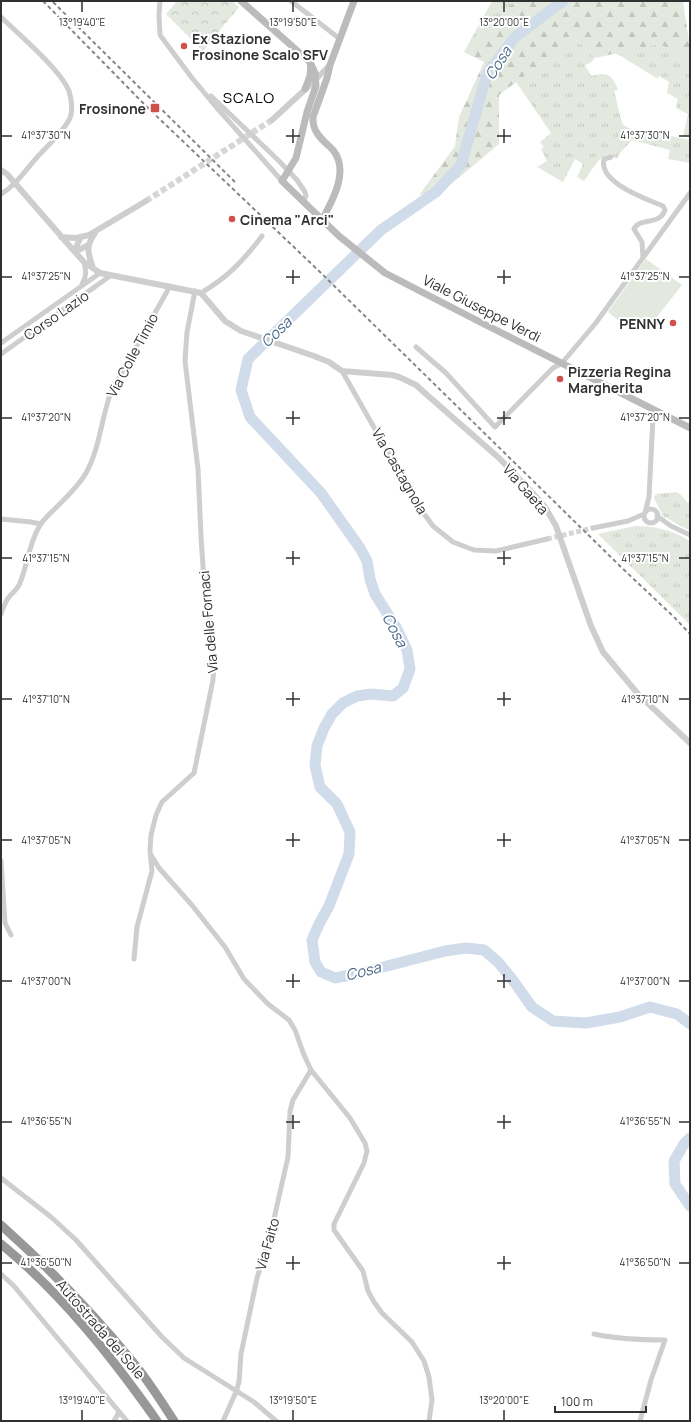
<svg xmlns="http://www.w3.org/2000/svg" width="691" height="1422" font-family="Manrope,sans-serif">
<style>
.grass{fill:url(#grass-tufts)}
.forest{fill:url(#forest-firs)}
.park{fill:url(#park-crowns)}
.pitch{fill:#e3e9de}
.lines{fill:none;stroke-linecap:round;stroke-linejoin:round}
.river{stroke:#d0dce9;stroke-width:11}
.minor-tunnel{stroke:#d6d6d6;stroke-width:5;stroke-dasharray:5 2.5;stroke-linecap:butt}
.tertiary-tunnel{stroke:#d6d6d6;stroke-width:6;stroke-dasharray:6 3;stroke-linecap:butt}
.minor{stroke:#cecece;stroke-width:5}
.tertiary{stroke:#cecece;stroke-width:6}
.secondary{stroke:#bbb;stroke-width:7}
.motorway{stroke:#989898;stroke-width:9}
.rail{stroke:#868686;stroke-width:2;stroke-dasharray:4 3;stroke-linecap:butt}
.ticks{fill:none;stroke:#313131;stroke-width:1.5}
.poi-dot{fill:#d0504b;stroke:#fff;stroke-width:1.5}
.labels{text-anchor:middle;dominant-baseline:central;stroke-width:4;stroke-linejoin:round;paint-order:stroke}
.poi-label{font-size:14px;font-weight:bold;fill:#313131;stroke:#fff;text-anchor:start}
.street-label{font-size:14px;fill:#313131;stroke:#fff}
.water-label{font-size:15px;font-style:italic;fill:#48698a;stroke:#fff}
.neighbourhood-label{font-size:15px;letter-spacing:1px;fill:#000;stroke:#fff}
.ticks-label{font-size:10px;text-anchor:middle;fill:#313131;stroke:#fff;stroke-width:4;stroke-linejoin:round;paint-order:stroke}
</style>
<defs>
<pattern id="grass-tufts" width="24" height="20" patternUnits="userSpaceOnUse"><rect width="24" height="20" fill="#e3e9de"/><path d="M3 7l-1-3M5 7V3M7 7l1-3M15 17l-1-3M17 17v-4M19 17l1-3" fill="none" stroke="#c3c8bf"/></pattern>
<pattern id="forest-firs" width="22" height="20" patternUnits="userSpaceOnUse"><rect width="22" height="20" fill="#e3e9de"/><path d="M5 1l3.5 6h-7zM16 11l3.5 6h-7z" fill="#c3c8bf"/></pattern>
<pattern id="park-crowns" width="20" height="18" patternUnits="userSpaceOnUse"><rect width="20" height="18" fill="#e3e9de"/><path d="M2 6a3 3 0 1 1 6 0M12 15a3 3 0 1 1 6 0" fill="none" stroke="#c3c8bf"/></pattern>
</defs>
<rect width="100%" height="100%" fill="#fff"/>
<!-- grass -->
<path class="grass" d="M492 1H515L506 9 500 26 482 36 464 52Z
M574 38 595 58 590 63 585 65 591 76C608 72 612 74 618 90L614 91 622 123 625 126 633 130 650 132 690 140V163L668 159 670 150 632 140 620 153 617 159C615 158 611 155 608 155 600 154 589 175 584 181L577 177 583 164 575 159 563 182 537 167 547 161 541 149 544 147 540 142 551 133 516 82Z
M659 44 690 58V137L683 136 688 114 676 108 678 99 667 93 669 82 659 76 658 79 616 53Z
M676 492 680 494 688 503 690 502V531L663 516 654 498 655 495 657 494Z
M635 526C655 526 673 530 690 541V625L598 534Z"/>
<!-- forest -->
<path class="forest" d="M515 1H683L690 49V58L659 44 595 58 574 38 499 95V144L430 202 420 194 455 146 459 117 484 62 464 52 482 36 500 26 506 9Z"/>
<!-- park -->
<path class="park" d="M177 1H232L239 7 203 51 166 14Z"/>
<!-- pitch -->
<path class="pitch" d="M646 259 682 285 652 323 648 320 642 326 629 317 619 321 608 312Z"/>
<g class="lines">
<!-- river -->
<path class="river" d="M563 1 515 37 487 74 461 165 436 192 381 230 248 359 241 390 250 417 321 493 360 548 367 561 370 579 375 594 397 629 407 650 410 669 403 688 393 696 371 694 357 696 343 703 332 714 324 728 317 746 315 765 320 787 337 804 350 832 349 854 329 906 319 924 312 940 315 962 321 972 335 978 360 973 445 951 466 948 484 950 498 962 512 979 532 1007 553 1021 586 1023 620 1017 650 1007 677 1014 690 1024
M690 1138 684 1144 674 1161 675 1184 690 1206"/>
<!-- minor-tunnel -->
<path class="minor-tunnel" d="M547 539 593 528"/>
<!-- tertiary-tunnel -->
<path class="tertiary-tunnel" d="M146 201 272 120"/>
<!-- minor -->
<path class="minor" d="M160 1 159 15 160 35 192 78 217 108 282 181
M291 1 340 39
M1 17C18 34 61 70 69 91 71 98 73 110 70 118 64 131 51 142 41 153 28 166 18 184 1 194
M211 96 278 160 297 180 305 192 306 196 303 202
M611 157 604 159C598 183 647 199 663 206L665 210C660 226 639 217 634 229L642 242 643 258
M82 284C87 276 86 271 84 262
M201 293C228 277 243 261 262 236
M1 343 100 273
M416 347 446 373 495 427 553 368 562 363 595 324 690 193
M1 354 110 276
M342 371 419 507 433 526 453 542 474 550 496 551 547 539
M644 516a7 7 0 1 1 14 0a7 7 0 1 1-14 0Z
M645 513 649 497 653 417 655 411
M657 516 671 526 690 535
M1 519 31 522 41 524
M593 528 628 521 644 514
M1 614C3 608 5 602 9 597 13 592 18 589 20 583 28 563 30 538 43 521 57 505 75 492 86 473 100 448 101 419 111 392L170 286
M151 855 159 868 191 904 225 947 244 979 268 1004 289 1020 295 1030 304 1055 311 1070 350 1118 365 1143 367 1151 364 1163 334 1224V1230L363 1271 368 1291 374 1302 382 1313 412 1342 424 1361 429 1377 432 1400 429 1421
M1 861 5 923 11 935
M134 959 137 927 152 871 150 850 151 835 156 815 162 802 194 773 213 680 214 664 210 624 205 595 201 537 198 469 185 361 187 332 195 291
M1 1178 51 1217 76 1240 162 1337 184 1358 254 1402 276 1421
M1 1274 13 1285 127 1421
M594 1334C617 1339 641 1340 665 1340L651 1380 640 1421
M114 1421 119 1412
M223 1421 236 1392 239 1382 241 1354 257 1278 271 1232 288 1157 290 1111 293 1100 311 1070"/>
<!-- tertiary -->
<path class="tertiary" d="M272 120 310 85 330 65
M1 170 7 174 74 251 84 262 100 273 201 293 225 321 241 331 314 356 329 362 342 371 392 375 399 377 416 385 426 394 499 458 528 488 545 507 556 526 591 626 603 652 638 694 690 743
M61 237 76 238 89 235 146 201
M74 251 81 237
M74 251 81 249 88 245
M93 268C88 253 85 247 95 233"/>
<!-- secondary -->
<path class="secondary" d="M241 1 310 62C312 73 309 79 305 89
M310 62 315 73 316 86 307 112 296 158 282 181 339 236 385 273 482 323 690 428
M322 220C332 201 350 171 333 150 323 140 312 133 313 117L327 78 330 65 354 1"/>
<!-- motorway -->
<path class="motorway" d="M1 1225C48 1267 92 1312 132 1361 148 1380 161 1401 174 1421
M1 1244C62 1294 112 1357 157 1421"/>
<!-- rail -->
<path class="rail" d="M43 1 147 107 320 272 622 568 674 617 690 634
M53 2 235 182"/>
</g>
<!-- ticks -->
<path class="ticks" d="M82 2V12M293 2V12M504 2V12M293 129V143M504 129V143M2 136H12M286 136H300M497 136H511M679 136H689M293 270V284M504 270V284M2 277H12M286 277H300M497 277H511M679 277H689M293 411V425M504 411V425M2 418H12M286 418H300M497 418H511M679 418H689M293 551V565M504 551V565M2 558H12M286 558H300M497 558H511M679 558H689M293 692V706M504 692V706M2 699H12M286 699H300M497 699H511M679 699H689M293 833V847M504 833V847M2 840H12M286 840H300M497 840H511M679 840H689M293 974V988M504 974V988M2 981H12M286 981H300M497 981H511M679 981H689M293 1115V1129M504 1115V1129M2 1122H12M286 1122H300M497 1122H511M679 1122H689M293 1256V1270M504 1256V1270M2 1263H12M286 1263H300M497 1263H511M679 1263H689M82 1410V1420M293 1410V1420M504 1410V1420"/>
<!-- markers -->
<g class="poi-dot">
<circle cx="184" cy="46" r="4"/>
<rect x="150" y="103" width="10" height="10" rx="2"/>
<circle cx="232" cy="219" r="4"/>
<circle cx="673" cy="323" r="4"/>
<circle cx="560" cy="379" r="4"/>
</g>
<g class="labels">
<!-- poi labels -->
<g class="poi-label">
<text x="192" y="38">Ex Stazione<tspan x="192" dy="16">Frosinone Scalo SFV</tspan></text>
<text x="146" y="108" text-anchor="end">Frosinone</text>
<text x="240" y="219">Cinema "Arci"</text>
<text x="665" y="323" text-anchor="end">PENNY</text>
<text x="568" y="371">Pizzeria Regina<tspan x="568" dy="16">Margherita</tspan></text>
</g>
<!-- street labels -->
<g class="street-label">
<text transform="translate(482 308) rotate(27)">Viale Giuseppe Verdi</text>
<text transform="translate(56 315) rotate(-35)">Corso Lazio</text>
<text transform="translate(132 355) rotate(-62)">Via Colle Timio</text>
<text transform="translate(400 471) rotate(60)">Via Castagnola</text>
<text transform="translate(526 489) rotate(49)">Via Gaeta</text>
<text transform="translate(208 622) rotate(-95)">Via delle Fornaci</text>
<text transform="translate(267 1244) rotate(-74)">Via Faito</text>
<text transform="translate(101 1329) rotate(49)">Autostrada del Sole</text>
</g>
<!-- water labels -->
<g class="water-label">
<text transform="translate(498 63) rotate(-57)">Cosa</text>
<text transform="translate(276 332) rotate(-44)">Cosa</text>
<text transform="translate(395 630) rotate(62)">Cosa</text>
<text transform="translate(363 971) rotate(-14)">Cosa</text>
</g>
<!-- neighbourhood labels -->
<g class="neighbourhood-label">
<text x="249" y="97">SCALO</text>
</g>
</g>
<g class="ticks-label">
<text x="82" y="26">13°19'40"E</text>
<text x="293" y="26">13°19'50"E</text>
<text x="504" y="26">13°20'00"E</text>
<text x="46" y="139">41°37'30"N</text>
<text x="645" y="139">41°37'30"N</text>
<text x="46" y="280">41°37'25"N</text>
<text x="645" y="280">41°37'25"N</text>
<text x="46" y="421">41°37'20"N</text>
<text x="645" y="421">41°37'20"N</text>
<text x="46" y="562">41°37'15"N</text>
<text x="645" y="562">41°37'15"N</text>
<text x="46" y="703">41°37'10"N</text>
<text x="645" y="703">41°37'10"N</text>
<text x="46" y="844">41°37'05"N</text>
<text x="645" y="844">41°37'05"N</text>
<text x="46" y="985">41°37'00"N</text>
<text x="645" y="985">41°37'00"N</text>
<text x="46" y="1125">41°36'55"N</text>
<text x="645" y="1125">41°36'55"N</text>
<text x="46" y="1266">41°36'50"N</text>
<text x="645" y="1266">41°36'50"N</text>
<text x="82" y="1404">13°19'40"E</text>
<text x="293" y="1404">13°19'50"E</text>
<text x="504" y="1404">13°20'00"E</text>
</g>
<!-- border -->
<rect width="691" height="1422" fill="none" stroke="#313131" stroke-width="4"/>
<!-- scale -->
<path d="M555 1406v6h91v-6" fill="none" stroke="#313131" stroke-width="2"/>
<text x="561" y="1406" font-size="12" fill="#313131" stroke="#ffffff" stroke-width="3" paint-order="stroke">100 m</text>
</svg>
